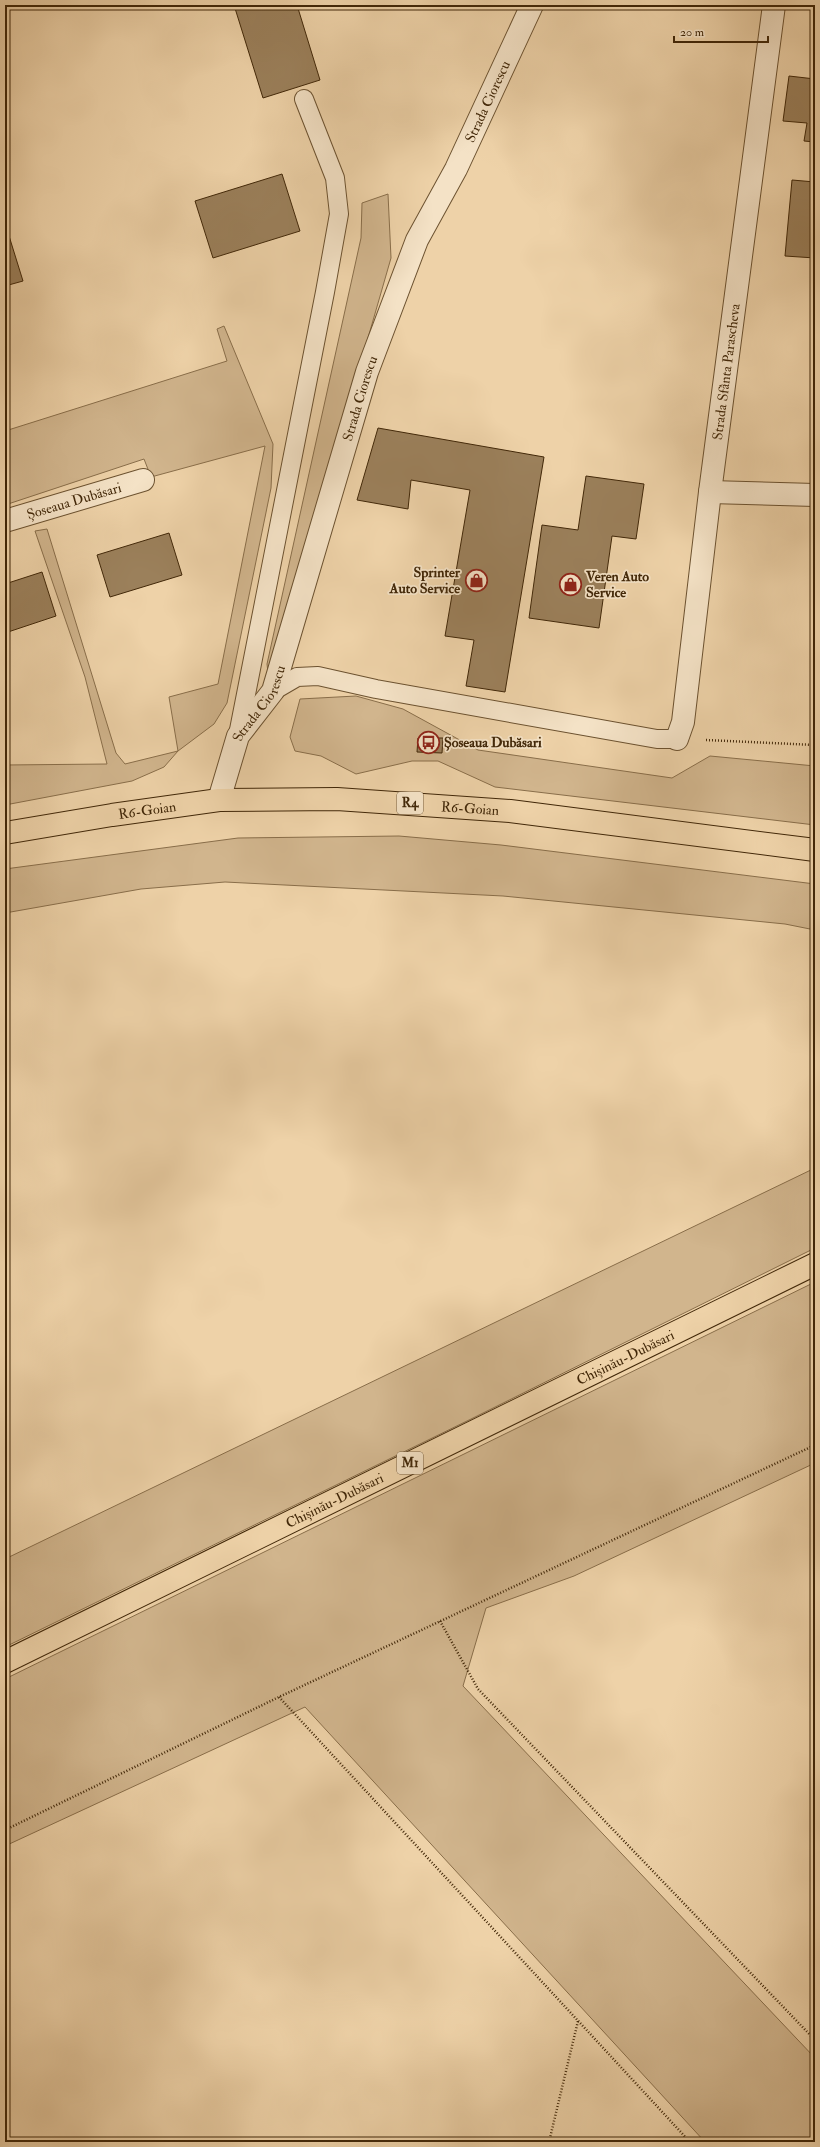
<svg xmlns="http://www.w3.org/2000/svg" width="820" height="2147" font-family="'IM FELL Double Pica',serif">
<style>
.green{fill:#d1b58d;stroke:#896e4a}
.building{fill:#9b805b;stroke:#412708}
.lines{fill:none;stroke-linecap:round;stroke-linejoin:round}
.service-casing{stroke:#6c5230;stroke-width:20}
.minor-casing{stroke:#6c5230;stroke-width:24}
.primary-casing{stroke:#412708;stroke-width:24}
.trunk-casing{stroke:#412708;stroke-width:24}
.path{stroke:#412708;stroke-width:2.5;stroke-dasharray:1 2;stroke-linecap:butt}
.service{stroke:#f4e2c6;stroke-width:18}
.minor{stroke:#f4e2c6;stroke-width:22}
.primary{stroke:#eed2a8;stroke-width:22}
.trunk{stroke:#eed2a8;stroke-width:22}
.labels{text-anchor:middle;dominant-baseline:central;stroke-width:3.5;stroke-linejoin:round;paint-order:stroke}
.shield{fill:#f4e2c6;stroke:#775f41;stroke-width:1}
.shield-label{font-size:13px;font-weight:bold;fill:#412708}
.street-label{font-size:14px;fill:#412708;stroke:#f4e2c6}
.poi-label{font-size:14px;font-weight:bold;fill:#412708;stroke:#f4e2c6;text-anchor:start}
</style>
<rect width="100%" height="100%" fill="#eed2a8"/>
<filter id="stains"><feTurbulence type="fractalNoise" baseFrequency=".005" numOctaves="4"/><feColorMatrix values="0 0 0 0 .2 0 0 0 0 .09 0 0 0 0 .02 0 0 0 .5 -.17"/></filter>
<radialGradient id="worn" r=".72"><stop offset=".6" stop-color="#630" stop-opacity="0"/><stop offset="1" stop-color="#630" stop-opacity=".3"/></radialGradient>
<!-- green -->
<path class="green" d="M388 194 391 258 269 682 267 664 361 238 362 203Z
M224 326 273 444 271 488 227 703 214 724 178 751 164 767 132 781 5 805V765L107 764 85 677 35 531 47 529 116 753 125 764 178 751 169 697 218 684 265 446 151 477 144 459 5 505V431L227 361 217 329Z
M356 696 403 709 478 750 672 778 710 756 815 766V825L495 787 438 761H412L356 774 321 756 295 751 290 737 300 699Z
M399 836 501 845 815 884V930L785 924 503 896 225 882 141 889 5 913V869L238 838Z
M815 1168V1248L469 1420 5 1647V1559Z
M815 1282V1463L574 1576 486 1608 463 1686 815 2058V2142H705L305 1707 5 1846V1679Z"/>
<!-- building -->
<path class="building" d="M234 5H297L320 80 263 98Z
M789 76 815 79V142L804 141 807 123 783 121Z
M282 174 300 231 213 258 195 201Z
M792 180 815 182V258L785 256Z
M5 223 23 281 5 286Z
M5 304 8 316 5 317Z
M378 428 544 457 505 692 466 686 474 640 445 636 470 490 411 480 408 509 357 500Z
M586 476 644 484 636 539 612 536 599 628 529 618 542 525 578 530Z
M169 533 182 575 110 597 97 555Z
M42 572 56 616 5 633V584Z
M418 738H443L442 753 417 752Z"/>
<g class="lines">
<defs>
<path id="service" d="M273 691 297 677 318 676 376 689 657 739H677
M238 735 325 292 339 214 335 178 304 99"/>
<g id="minor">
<path d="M710 492 815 495"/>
<path id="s1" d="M5 521 143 480"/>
<path id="s2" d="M677 739 683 722 710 492 774 5"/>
<path id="s3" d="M219 800 238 736 273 691 367 372 417 240 456 169 532 5"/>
</g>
<g id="primary">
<path id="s4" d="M5 833 112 815 219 800 337 799 510 811 815 850"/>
</g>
<g id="trunk">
<path id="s5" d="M5 1662 815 1264"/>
</g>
</defs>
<!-- service casing -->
<use href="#service" class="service-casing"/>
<!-- minor casing -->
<use href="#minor" class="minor-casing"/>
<!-- primary casing -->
<use href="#primary" class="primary-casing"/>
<!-- trunk casing -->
<use href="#trunk" class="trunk-casing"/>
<!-- path -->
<path class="path" d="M706 740 815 745
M440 1621 478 1689 815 2040
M279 1697 690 2142
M5 1830 279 1697 815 1445
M549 2142 578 2021"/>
<!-- service -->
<use href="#service" class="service"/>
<!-- minor -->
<use href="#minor" class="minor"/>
<!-- primary -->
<use href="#primary" class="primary"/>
<!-- trunk -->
<use href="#trunk" class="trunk"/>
</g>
<!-- icons -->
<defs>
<symbol id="shop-ring" viewBox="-11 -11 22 22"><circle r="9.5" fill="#f4e2c6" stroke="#8f2418" stroke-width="1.5"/><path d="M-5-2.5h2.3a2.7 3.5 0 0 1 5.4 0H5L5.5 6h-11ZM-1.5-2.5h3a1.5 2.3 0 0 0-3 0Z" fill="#8f2418"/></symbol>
<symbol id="bus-ring" viewBox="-11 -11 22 22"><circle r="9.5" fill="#f4e2c6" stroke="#8f2418" stroke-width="1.5"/><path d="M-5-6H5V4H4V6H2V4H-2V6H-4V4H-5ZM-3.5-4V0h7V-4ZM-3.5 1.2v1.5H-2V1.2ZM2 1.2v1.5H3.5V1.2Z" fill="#8f2418"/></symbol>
</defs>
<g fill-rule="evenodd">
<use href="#shop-ring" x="464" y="568" width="25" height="25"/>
<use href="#shop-ring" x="558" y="572" width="25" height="25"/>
<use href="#bus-ring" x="416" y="730" width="25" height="25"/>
</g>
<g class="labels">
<!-- shield labels -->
<g class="shield">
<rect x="397" y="792" width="26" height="22" rx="3"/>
<rect x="397" y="1452" width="26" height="22" rx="3"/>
</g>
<g class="shield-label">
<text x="410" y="803">R4</text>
<text x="410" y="1463">M1</text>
</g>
<!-- street labels -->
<g class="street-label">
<text stroke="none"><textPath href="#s3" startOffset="753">Strada Ciorescu</textPath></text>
<text stroke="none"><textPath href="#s2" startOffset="371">Strada Sfânta Parascheva</textPath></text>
<text stroke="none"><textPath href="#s3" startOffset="429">Strada Ciorescu</textPath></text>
<text stroke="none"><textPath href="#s1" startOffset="72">Șoseaua Dubăsari</textPath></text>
<text stroke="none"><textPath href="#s3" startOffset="106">Strada Ciorescu</textPath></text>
<text stroke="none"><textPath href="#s4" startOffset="468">R6-Goian</textPath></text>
<text stroke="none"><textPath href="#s4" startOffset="144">R6-Goian</textPath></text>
<text stroke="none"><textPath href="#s5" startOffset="691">Chișinău-Dubăsari</textPath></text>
<text stroke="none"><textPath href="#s5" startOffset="367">Chișinău-Dubăsari</textPath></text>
</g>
<!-- poi labels -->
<g class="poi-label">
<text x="460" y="572" text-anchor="end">Sprinter<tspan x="460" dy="16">Auto Service</tspan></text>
<text x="586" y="576">Veren Auto<tspan x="586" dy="16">Service</tspan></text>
<text x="444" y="742">Șoseaua Dubăsari</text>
</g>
</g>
<!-- margin -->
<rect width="820" height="2147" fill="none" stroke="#eed2a8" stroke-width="20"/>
<rect x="6" y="6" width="808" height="2135" fill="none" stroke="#412708" stroke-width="2"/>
<rect x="10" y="10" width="800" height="2127" fill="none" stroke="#412708"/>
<!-- scale -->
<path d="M674 36v6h94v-6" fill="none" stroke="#412708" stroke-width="2"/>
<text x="680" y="36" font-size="12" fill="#412708" stroke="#f4e2c6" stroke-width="3" paint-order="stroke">20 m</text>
<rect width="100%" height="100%" filter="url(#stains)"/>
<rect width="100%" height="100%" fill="url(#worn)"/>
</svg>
